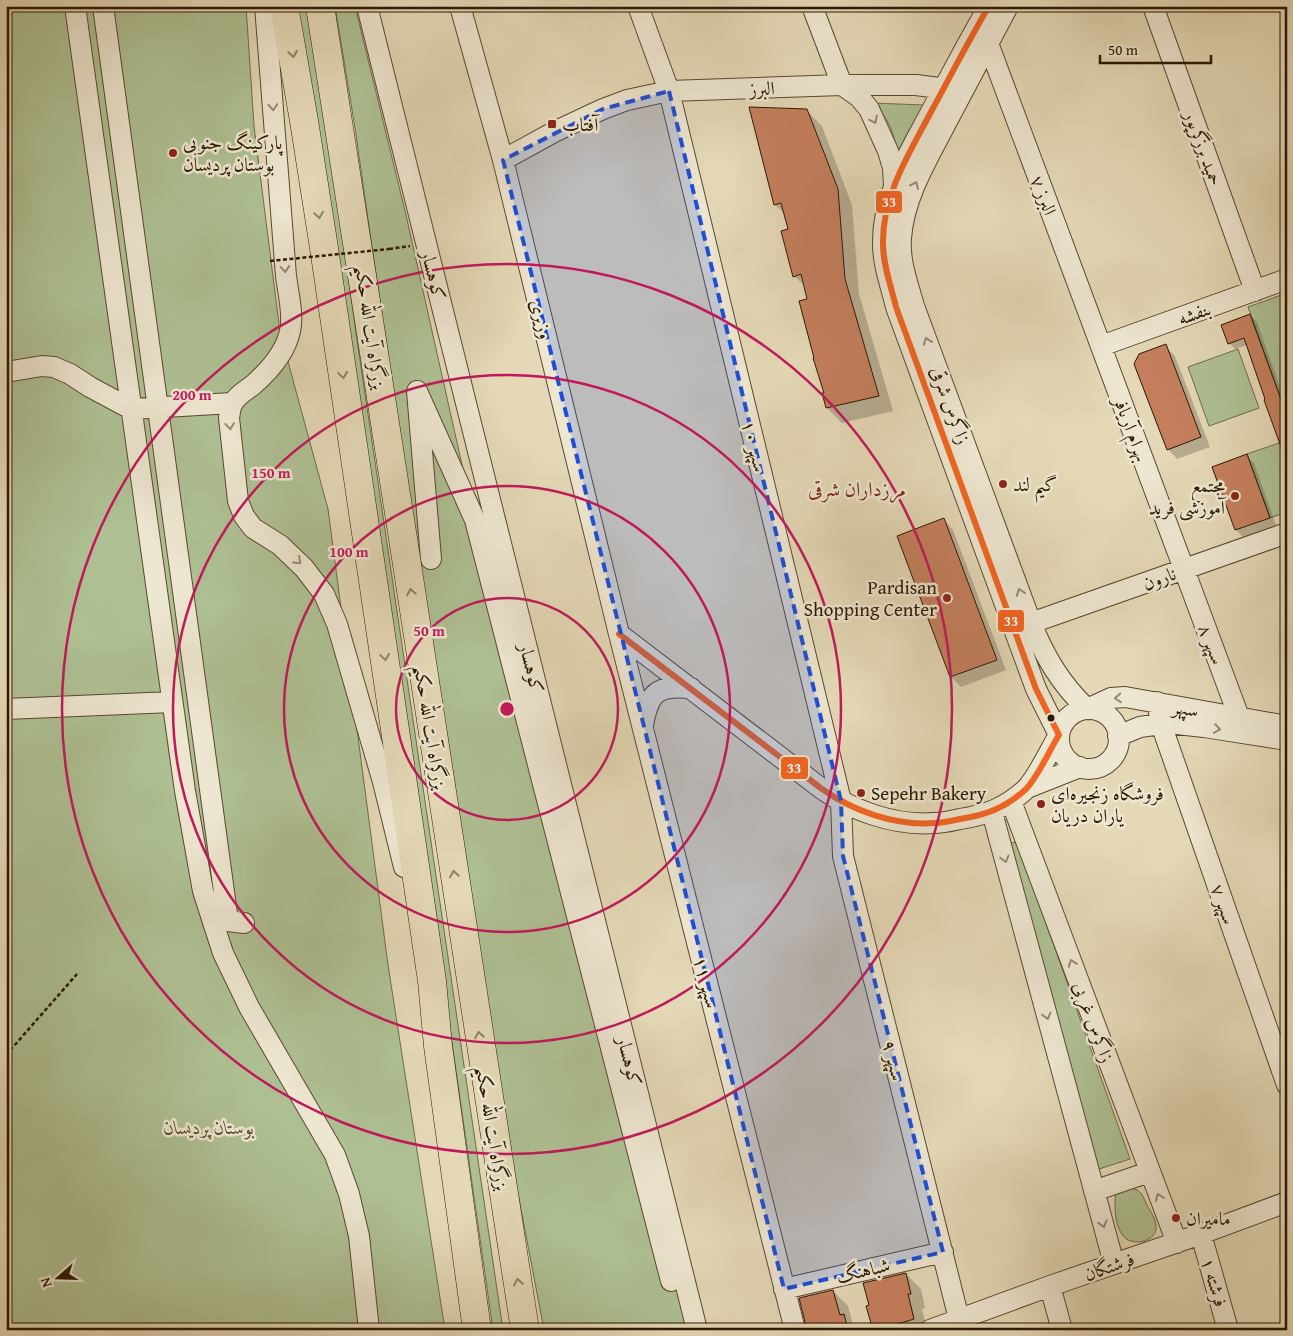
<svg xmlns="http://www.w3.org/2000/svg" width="1293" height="1336" font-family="'Gentium Book Plus',Amiri,serif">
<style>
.green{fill:#aec093;stroke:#6d6c4a}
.shadow{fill:#0003}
.building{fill:#c57f5e;stroke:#2c1701}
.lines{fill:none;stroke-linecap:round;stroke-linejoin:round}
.minor-casing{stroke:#5a472e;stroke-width:22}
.highway-casing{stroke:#2c1701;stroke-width:29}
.path{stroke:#2c1701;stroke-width:2.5;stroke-dasharray:4 2.5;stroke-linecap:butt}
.minor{stroke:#ede6d0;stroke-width:20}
.highway{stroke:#e4d8b6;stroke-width:28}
.path-bridge{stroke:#2c1701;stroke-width:2.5;stroke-dasharray:4 2.5;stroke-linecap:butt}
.bus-1-casing{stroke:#ede6d0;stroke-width:10}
.bus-1{stroke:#f26522;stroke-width:6}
.oneway{stroke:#918165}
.oneway2{stroke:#968973}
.marked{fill:#1d4ed8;fill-opacity:0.2;stroke:#1d4ed8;stroke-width:4;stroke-dasharray:10 6;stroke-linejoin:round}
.ring{fill:none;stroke:#c2185b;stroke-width:2.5}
.poi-dot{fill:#8f2418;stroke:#ede6d0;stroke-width:2}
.bus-dot{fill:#2c1701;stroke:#ede6d0;stroke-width:2}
.labels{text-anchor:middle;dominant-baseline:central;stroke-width:5;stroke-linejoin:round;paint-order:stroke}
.street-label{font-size:19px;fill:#2c1701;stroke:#ede6d0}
.poi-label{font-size:19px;fill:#2c1701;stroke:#ede6d0;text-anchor:start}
.park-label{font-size:19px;font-style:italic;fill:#534a2d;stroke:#ede6d0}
.neighbourhood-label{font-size:20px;fill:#7a1f14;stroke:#ede6d0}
.centre{fill:#c2185b;stroke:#ede6d0;stroke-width:2.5}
.ring-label{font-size:15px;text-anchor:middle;font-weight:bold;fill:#c2185b;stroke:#ede6d0;stroke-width:5;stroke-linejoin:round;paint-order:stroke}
.line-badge{stroke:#ede6d0;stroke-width:2}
.badge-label{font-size:14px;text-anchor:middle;font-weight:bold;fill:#fff}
</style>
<rect width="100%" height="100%" fill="#e4d8b6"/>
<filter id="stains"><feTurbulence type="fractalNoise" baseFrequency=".004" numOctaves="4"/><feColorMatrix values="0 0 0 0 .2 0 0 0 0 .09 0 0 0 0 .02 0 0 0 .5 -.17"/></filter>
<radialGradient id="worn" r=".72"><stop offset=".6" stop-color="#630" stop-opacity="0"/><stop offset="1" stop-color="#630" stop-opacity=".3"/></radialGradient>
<!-- green -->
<path class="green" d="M6 6H246L254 126 280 332 328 509 388 965 445 1330H6Z
M297 6H307L332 161 356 333 503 1330H493L405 712Z
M335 6H355L406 215 469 496 695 1330H544L493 1062 370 233 355 128Z
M872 103 924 105 897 153C892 128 891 122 872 103Z
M1287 293V416L1248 307Z
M1238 349 1259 408 1209 426 1188 367Z
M1282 442 1287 455V512L1270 518 1247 454Z
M1017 842 1130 1159 1096 1170 1009 843Z
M1125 1188C1140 1188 1141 1192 1147 1205 1150 1211 1156 1219 1156 1226 1158 1241 1133 1247 1124 1237 1114 1226 1114 1205 1116 1192Z"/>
<!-- shadow -->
<path class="shadow" d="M807 111 822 126 852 205 859 294 893 411 842 423 827 408 824 394 826 393 805 286 794 276 790 229 786 215 775 205Z
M1250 315 1257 322 1287 407V448L1247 345 1235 349 1229 343Z
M1165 346 1175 356 1210 447 1177 459 1168 449Z
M1246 456 1254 463 1276 525 1243 537 1236 530 1213 468Z
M944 520 953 530 1006 670 961 687 951 677 899 537Z
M906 1274 921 1289 925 1308 922 1309 927 1330H875Z
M833 1291 848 1306 853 1325 858 1330H807Z"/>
<!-- building -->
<path class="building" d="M749 107 807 109 838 189 845 279 879 396 826 408 822 393H824L813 358H814L799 301 807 299 801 274 793 277 781 231 788 229 781 203 774 205Z
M1250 314 1287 416V458H1285L1264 400 1265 399 1244 338 1228 344 1221 325Z
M1166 344 1201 437 1167 450 1134 364 1139 354Z
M1247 454 1270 518 1235 530 1212 467Z
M944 518 997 660 950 677 897 536Z
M906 1273 911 1294H908L914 1319 879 1330H873L866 1306 869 1305 863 1283Z
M833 1290 840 1315 844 1314 848 1330H807L799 1298Z"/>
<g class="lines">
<defs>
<path id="minor" d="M75 6 185 791 203 891 223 953 249 1007 335 1155 349 1194 359 1236 369 1330
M103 6 228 921 244 923
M265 6 286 276C288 293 294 315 290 331 286 351 269 371 253 385 247 390 237 395 233 403 230 407 230 413 229 418L238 501 244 516 253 528 280 545 304 568 324 594 337 624 383 782 404 867
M367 6 697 1330
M460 6 503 160 619 634 795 1330
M638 6 669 91 841 801 843 856 959 1319
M812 6 842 85
M1008 6C987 45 966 85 945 125 927 160 904 197 901 238 899 261 908 284 914 306L1031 623C1045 657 1060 683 1087 709L1111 698 1125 697 1287 726
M1153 6 1255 291
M981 38 988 43 1245 733
M842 85 859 97 869 109 888 151 893 168 894 186
M503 160 554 132 603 109 627 100 669 91 842 85H916L955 90
M1101 346 1287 279
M6 372 42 366 54 367 70 374 90 387 131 409 232 403
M431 559 417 391 475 520 671 1281
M1031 623 1287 533
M619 634 822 789C853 811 895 826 934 823 943 823 951 821 960 819 986 815 1005 808 1025 790 1037 779 1050 749 1059 735L1036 689 896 307C891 286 883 265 883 244 882 195 910 152 932 110 951 75 969 40 989 6
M1157 702 1161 724 1287 1085
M6 709 172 702
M1059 739a30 30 0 1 1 60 0a30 30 0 1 1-60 0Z
M643 725C649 692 657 685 691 688
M1118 736 1140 727 1168 723 1204 727 1287 740
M1027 788 1080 767
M1011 801 1177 1243
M992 812 1114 1264
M1094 1191 1149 1172
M1201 1234 1228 1330
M1050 1286 1062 1330
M784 1289 943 1252
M930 1330 1050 1286 1201 1234 1287 1202"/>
<path id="highway" d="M284 6 304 121 324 248 432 981 438 1046 477 1330
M320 6C390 447 456 889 525 1330"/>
</defs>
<!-- minor casing -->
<use href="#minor" class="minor-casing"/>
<!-- highway casing -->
<use href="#highway" class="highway-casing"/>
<!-- path -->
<path class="path" d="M6 81 10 80
M389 249 410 246
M6 1055 77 974"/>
<!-- minor -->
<use href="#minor" class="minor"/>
<!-- highway -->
<use href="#highway" class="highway"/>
<!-- path-bridge -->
<path class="path-bridge" d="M270 261 389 249"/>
<defs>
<path id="bus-1" d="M619 634 822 789C853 811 895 826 934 823 943 823 951 821 960 819 986 815 1005 808 1025 790 1037 779 1050 749 1059 735L1036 689 896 307C891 286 883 265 883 244 882 195 910 152 932 110 951 75 969 40 989 6"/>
</defs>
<!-- bus-1 casing -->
<use href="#bus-1" class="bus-1-casing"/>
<!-- bus-1 -->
<use href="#bus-1" class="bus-1"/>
</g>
<!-- one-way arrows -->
<defs><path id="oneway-chevron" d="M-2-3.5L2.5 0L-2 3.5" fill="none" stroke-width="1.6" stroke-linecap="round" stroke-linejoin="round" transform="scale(1.25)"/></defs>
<g class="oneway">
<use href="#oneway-chevron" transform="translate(293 54) rotate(80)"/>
<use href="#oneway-chevron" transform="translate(319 215) rotate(81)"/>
<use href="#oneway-chevron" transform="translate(343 375) rotate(82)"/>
<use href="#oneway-chevron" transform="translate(411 592) rotate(-99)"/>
<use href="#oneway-chevron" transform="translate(385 657) rotate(82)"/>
<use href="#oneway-chevron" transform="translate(454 874) rotate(-99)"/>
<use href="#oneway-chevron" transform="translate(479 1035) rotate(-99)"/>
<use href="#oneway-chevron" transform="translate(518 1282) rotate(-99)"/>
</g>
<g class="oneway2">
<use href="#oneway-chevron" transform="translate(273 107) rotate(86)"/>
<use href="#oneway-chevron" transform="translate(874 120) rotate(64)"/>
<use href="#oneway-chevron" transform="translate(915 185) rotate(-66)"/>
<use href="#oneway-chevron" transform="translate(285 269) rotate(85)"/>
<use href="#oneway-chevron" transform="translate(927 341) rotate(-110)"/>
<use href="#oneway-chevron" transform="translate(230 426) rotate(84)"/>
<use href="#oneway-chevron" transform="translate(298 561) rotate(43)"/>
<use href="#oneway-chevron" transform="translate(1020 592) rotate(-110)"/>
<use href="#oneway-chevron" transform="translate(1118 698) rotate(176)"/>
<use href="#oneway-chevron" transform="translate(1217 729) rotate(9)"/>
<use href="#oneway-chevron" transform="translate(1005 859) rotate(75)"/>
<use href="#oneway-chevron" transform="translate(1072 963) rotate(-110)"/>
<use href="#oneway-chevron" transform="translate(1047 1016) rotate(75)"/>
<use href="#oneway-chevron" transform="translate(1159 1197) rotate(-111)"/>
<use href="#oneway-chevron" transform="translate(1103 1224) rotate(75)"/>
</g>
<!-- marked area -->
<path class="marked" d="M669 91 841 801 843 856 943 1252 784 1289 503 160 603 109Z"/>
<!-- distance rings -->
<g class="ring">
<circle cx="507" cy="709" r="111"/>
<circle cx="507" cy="709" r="223"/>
<circle cx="507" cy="709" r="334"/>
<circle cx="507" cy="709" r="445"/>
</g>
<!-- markers -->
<g class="poi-dot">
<rect x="547" y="119" width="10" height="10" rx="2.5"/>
<circle cx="173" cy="153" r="5"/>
<circle cx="1003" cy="484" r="5"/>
<circle cx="1235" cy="496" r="5"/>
<circle cx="947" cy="598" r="5"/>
<circle cx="861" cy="793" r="5"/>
<circle cx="1041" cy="804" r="5"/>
<circle cx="1176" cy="1218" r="5"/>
</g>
<circle class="bus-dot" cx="1051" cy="718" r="4.5"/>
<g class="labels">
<!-- street labels -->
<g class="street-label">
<text transform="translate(762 88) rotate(-2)">البرز</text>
<text transform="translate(1204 148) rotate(70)">حمید برزگرپور</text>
<text transform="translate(1044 195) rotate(69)">البرز ۷</text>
<text transform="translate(434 275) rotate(76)">کوهسار</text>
<text transform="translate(1194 313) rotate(-20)">بنفشه</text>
<text transform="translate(542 319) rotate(76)">وزیری</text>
<text transform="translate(371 327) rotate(82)">بزرگراه آیت الله حکیم</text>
<text transform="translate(951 405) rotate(70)">زاگرس شرقی</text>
<text transform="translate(1132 429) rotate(70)">بهرام آریافر</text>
<text transform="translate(755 446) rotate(76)">سپهر ۱۰</text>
<text transform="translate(1159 578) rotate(-20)">نارون</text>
<text transform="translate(1212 644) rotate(69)">سپهر ۸</text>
<text transform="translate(532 668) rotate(76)">کوهسار</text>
<text transform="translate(1186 708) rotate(11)">سپهر</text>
<text transform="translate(431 727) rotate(81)">بزرگراه آیت الله حکیم</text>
<text transform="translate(1224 904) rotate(71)">سپهر ۷</text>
<text transform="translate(707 982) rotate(76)">سپهر ۱۱</text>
<text transform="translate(1094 1022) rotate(70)">زاگرس غربی</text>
<text transform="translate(894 1060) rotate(76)">سپهر ۹</text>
<text transform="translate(630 1061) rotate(76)">کوهسار</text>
<text transform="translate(493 1128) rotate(81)">بزرگراه آیت الله حکیم</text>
<text transform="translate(1109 1266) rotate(-19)">فرشتگان</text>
<text transform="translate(863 1270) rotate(-13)">شباهنگ</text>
<text transform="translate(1215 1282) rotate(74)">فرشته ۱</text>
</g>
<!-- poi labels -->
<g class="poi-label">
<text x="562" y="124">آفتاب</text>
<text x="183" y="142">پارکینگ جنوبی<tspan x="183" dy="22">بوستان پردیسان</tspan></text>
<text x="1013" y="484">گیم لند</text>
<text x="1225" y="485" text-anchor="end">مجتمع<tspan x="1225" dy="22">آموزشی فرید</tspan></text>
<text x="937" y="587" text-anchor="end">Pardisan<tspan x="937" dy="22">Shopping Center</tspan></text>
<text x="871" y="793">Sepehr Bakery</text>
<text x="1051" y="793">فروشگاه زنجیره‌ای<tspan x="1051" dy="22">یاران دریان</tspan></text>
<text x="1186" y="1218">مامیران</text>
</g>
<!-- park labels -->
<g class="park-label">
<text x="209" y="1127">بوستان پردیسان</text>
</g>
<!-- neighbourhood labels -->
<g class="neighbourhood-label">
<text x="857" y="488">مرزداران شرقی</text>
</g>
</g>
<circle cx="507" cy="709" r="8" class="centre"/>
<g class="ring-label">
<text x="192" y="400">200 m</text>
<text x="271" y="478">150 m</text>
<text x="349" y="557">100 m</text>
<text x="429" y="636">50 m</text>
</g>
<g class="line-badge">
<rect x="875" y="190" width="28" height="24" rx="5" fill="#f26522"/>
<rect x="997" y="609" width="28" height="24" rx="5" fill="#f26522"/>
<rect x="780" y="756" width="29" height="24" rx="5" fill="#f26522"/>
</g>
<g class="badge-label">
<text x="889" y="207">33</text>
<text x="1011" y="626">33</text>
<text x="794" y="773">33</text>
</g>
<!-- margin -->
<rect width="1293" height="1336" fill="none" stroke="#e4d8b6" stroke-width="25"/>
<rect x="8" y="8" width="1278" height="1321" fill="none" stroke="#2c1701" stroke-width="2.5"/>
<rect x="12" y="12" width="1268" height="1311" fill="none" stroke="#2c1701"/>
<!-- north arrow -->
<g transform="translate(58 1278) rotate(250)" stroke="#ede6d0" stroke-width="4" paint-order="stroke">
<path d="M0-4L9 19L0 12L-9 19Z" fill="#2c1701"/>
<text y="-8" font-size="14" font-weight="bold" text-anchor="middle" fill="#2c1701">N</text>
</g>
<!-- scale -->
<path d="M1100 55v8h111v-8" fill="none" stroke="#2c1701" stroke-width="2.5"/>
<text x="1108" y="55" font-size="15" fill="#2c1701" stroke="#ede6d0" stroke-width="4" paint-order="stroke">50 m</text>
<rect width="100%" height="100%" filter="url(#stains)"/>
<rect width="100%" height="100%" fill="url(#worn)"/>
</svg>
